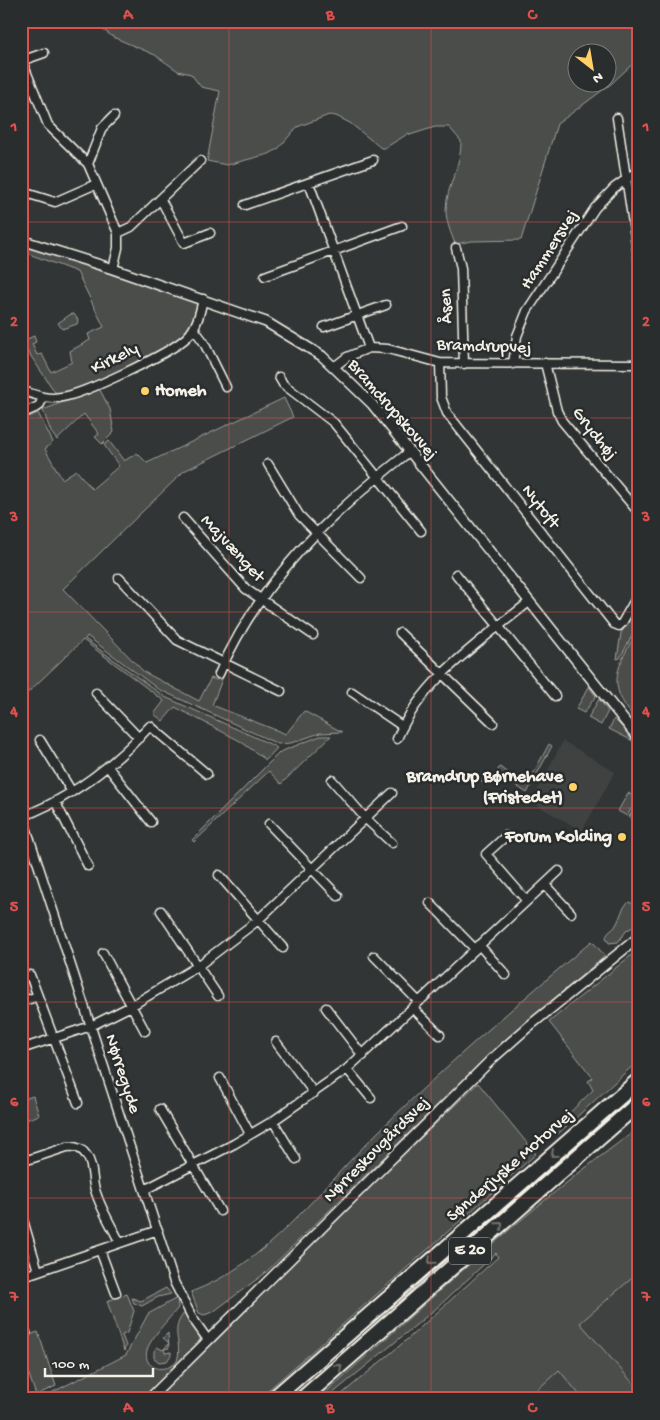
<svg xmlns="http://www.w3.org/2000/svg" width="660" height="1420" font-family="'Gochi Hand',sans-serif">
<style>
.built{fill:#404242}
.green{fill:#4b4d4c;stroke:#a09f9a;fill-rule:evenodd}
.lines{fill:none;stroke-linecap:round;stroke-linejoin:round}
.minor-casing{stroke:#f4f1e8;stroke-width:11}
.tertiary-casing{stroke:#f4f1e8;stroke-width:12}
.motorway-casing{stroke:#f4f1e8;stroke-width:18}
.minor{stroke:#2a2d2e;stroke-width:8}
.tertiary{stroke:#2a2d2e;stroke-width:9}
.motorway{stroke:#2a2d2e;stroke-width:14}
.oneway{stroke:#71726f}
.grid{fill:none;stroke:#dc504e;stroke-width:1;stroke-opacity:0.55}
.poi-dot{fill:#ffd166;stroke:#2a2d2e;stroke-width:2}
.labels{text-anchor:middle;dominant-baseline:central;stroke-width:5;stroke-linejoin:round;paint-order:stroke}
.shield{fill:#2a2d2e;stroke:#b7b6b0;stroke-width:1}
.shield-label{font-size:16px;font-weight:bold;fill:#f4f1e8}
.street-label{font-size:18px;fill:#f4f1e8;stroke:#2a2d2e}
.poi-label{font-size:18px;font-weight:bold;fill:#f4f1e8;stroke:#2a2d2e;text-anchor:end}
.neatline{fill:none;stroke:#dc504e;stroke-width:2}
.grid-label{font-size:16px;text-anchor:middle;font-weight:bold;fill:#dc504e}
</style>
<rect width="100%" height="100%" fill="#323535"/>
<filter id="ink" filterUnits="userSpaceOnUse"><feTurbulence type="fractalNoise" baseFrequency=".02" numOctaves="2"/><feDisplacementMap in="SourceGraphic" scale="10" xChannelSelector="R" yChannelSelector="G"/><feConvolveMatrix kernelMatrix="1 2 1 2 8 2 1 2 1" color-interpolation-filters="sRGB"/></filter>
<g filter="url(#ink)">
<!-- built -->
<path class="built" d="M563 741 615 772 582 831 531 802Z
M639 1272V1390L580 1323Z
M570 1334 624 1399H495Z"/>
<!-- green -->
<path class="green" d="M91 21H583L585 25 587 21H639V58L611 84 557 124 521 240 472 241 455 244C451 233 446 222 446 210 446 186 462 165 461 141L449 127H435L410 135 409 133 385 148H381L350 123 336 116 329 115 297 127 278 149 269 154 227 165 207 161 220 91 201 87 191 74 178 71 155 55 113 37ZM578 52H608V82H578Z
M21 245 198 302C195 311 193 322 187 330 169 355 87 385 57 395L26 349 21 351V328L27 339 34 336 36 342 32 344 37 355 42 354 51 372 72 362 70 351 90 340 88 334 104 327 77 272 21 251Z
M71 314H74L78 320 77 324 62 329 58 323Z
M99 388 110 409 114 432 102 444 95 437 99 434 84 414 57 440 51 432 43 410Z
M284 398 293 417 184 471 63 589 144 672 199 701 211 678 217 680 223 667 225 672 212 705 286 734 304 711 342 732 320 733 291 743 278 744 158 689 87 636 85 639 165 697 270 744 277 748 266 760 240 741 175 707 163 721 154 714 164 701 83 640 21 699V420L38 413 53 442 45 449 62 479 76 470 92 489 119 466 104 445 109 441 124 461 137 453 147 463Z
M639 605V623L620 658 617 659 621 633Z
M639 628V722C603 686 617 667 639 628Z
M589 687 596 696 584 713 576 709Z
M599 699 608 711 601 725 588 718Z
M614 719 634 739 633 741 609 729Z
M320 736H331L281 784 269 771 194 842 192 840 280 752Z
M549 744 552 746 527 793 500 775 491 785 481 782V774L491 780 500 767 527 785Z
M628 793 637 798 627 816 618 811Z
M639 800V823L629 817Z
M629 902C640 906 639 914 639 924L627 930 618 942 609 943 606 938C607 931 613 931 616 925 621 917 621 908 629 902Z
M592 941 605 956 497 1047 264 1274 213 1312 204 1315 199 1313 191 1292C266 1264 316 1194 371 1139 441 1069 516 1005 592 941Z
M639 949V1060L558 1134 553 1129 593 1090 588 1081 593 1078 549 1022Z
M30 981 34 992 21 997V984Z
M478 1083 536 1154 258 1399H149Z
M33 1096 39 1115 21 1122V1100Z
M639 1128V1272L580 1323 639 1390V1399H619L616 1396 612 1399H583L559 1370 527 1399H336L410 1337 498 1257 496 1253 439 1306 326 1399H318C423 1307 525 1209 639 1128Z
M166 1288 171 1294 158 1297 142 1306 134 1303 132 1298 141 1301Z
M127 1294 134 1311 127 1333 122 1335 126 1346 124 1351 107 1301Z
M177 1298 178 1308C170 1318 150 1338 147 1350 142 1370 167 1374 177 1361 183 1341 169 1332 184 1313L200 1336V1341L144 1399H39L126 1355 148 1314Z
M38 1332 56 1386 36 1395 21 1352V1338Z
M168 1333 169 1348 164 1349 165 1353 171 1352V1355L167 1361 159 1362 154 1358V1351L157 1347 163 1350 169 1343 163 1338Z"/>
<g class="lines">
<defs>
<path id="minor" d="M21 61 44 53
M22 61 48 125 88 164 118 233V248L113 269
M617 118 639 263
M88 164 102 128 114 116
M309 183 369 348
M29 194 55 202 96 184
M161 200 184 243 210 233
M245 205 373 160
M118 233 131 227 200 161
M456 248 461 268 464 364
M265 276 402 226
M324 327 386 305
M194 329 203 341 226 387
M440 363 441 397 447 413 614 624 619 626 622 623 639 593
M545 363 557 411 562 421 639 513
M513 364 517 336 527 311 595 208 614 188 639 170
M334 367 347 357 369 348 388 349 440 363 639 364
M279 377 283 384 334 423 421 531
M21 390C35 395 47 400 62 397 84 394 171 353 187 337 197 327 200 313 203 299
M21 414 39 406 43 398
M268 464 299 515 361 578
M183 518 246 589 313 635
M456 574 555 696
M119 578 177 640 281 691
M400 633 493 723
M219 674C260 580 330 514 409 452
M352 692 402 726
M96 693 139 738
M397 739C422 679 481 641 529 602
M40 740 72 792
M108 767 151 822
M332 780 366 819 392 843
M55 801 88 866
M21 812 174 1282 193 1319 208 1340
M21 817C72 798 114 765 150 726L207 774
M269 824 338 896
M506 836 486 854 527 901
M219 875 283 948
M545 885 571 913
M430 903 475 949
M161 911 218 996
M479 945 506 975
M103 953 145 1031
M374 956 419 1002
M21 978 30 975 78 1103
M21 1002 38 996
M326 1008 363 1056
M413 1008 440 1035
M276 1042 314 1093
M21 1049 91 1026 131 1006 198 966 257 921 392 793
M347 1069 371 1098
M220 1078 250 1134
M160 1109 220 1211
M273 1121 296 1159
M21 1162 67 1147C76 1146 82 1148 87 1156 93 1165 92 1176 94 1186 99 1207 111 1224 120 1243
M146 1189 234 1144 273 1121 347 1069 559 871
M21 1213 38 1271
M100 1250 116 1293
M21 1277 158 1230
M21 1318 26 1333"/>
<path id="tertiary" d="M21 240 113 269 266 322 322 356 372 404 639 739
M149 1399 493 1058 528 1027 639 937"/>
<path id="motorway" d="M273 1399 639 1080
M302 1399 639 1103"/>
</defs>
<!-- minor casing -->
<use href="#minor" class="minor-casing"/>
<!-- tertiary casing -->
<use href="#tertiary" class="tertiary-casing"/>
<!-- motorway casing -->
<use href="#motorway" class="motorway-casing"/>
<!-- minor -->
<use href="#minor" class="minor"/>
<!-- tertiary -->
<use href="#tertiary" class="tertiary"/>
<!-- motorway -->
<use href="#motorway" class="motorway"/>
</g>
<!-- one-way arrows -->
<defs><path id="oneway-chevron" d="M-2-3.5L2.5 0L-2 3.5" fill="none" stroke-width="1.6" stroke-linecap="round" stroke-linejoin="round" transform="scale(1.25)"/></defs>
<g class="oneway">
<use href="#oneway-chevron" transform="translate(554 1154) rotate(139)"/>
<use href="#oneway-chevron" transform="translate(500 1225) rotate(-41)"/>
<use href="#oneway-chevron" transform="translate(431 1261) rotate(139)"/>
<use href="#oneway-chevron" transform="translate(339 1367) rotate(-41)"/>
</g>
</g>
<!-- grid -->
<path class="grid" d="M229 21V1399M431 21V1399M21 222H639M21 418H639M21 612H639M21 808H639M21 1002H639M21 1198H639"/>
<!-- markers -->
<g class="poi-dot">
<circle cx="145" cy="391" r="5"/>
<circle cx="573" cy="787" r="5"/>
<circle cx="622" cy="837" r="5"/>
</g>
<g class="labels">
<!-- shield labels -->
<rect class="shield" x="449" y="1237.5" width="42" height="27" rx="4"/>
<g class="shield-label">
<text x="470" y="1251">E 20</text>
</g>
<!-- street labels -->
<g class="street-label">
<text transform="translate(550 250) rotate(-57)">Hammersvej</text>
<text transform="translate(447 306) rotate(-92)">Åsen</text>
<text transform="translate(484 347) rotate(2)">Bramdrupvej</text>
<text transform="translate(115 359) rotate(-26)">Kirkely</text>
<text transform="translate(392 410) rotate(49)">Bramdrupskovvej</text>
<text transform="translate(594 434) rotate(52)">Grydhøj</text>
<text transform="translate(540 507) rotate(52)">Nytoft</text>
<text transform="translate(232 549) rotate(47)">Majvænget</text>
<text transform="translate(122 1074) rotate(72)">Nørregyde</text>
<text transform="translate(377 1150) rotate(-45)">Nørreskovgårdsvej</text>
<text transform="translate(511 1166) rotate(-41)">Sønderjyske Motorvej</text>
</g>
<!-- poi labels -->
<g class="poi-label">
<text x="155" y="391" text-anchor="start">Homeh</text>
<text x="563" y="777">Bramdrup Børnehave<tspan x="563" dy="21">(Fristedet)</tspan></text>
<text x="612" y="837">Forum Kolding</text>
</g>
</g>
<!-- margin -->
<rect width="660" height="1420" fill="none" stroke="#2a2d2e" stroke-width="55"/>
<!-- north arrow -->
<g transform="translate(592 68) rotate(149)"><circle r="24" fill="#2a2d2e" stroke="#7b7b78"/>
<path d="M0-4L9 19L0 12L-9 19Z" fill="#ffd166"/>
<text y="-8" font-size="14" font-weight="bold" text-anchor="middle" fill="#f4f1e8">N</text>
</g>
<!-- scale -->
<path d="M45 1368v8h108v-8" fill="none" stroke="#f4f1e8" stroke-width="2.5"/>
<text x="52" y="1368" font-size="15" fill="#f4f1e8" stroke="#2a2d2e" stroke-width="4" paint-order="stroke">100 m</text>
<rect x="28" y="28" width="604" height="1364" class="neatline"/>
<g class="grid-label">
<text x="128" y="19">A</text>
<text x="330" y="19">B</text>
<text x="532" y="19">C</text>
<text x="14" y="131">1</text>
<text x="646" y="131">1</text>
<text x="14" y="326">2</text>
<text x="646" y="326">2</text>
<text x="14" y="521">3</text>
<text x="646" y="521">3</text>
<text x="14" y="716">4</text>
<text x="646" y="716">4</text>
<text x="14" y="911">5</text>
<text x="646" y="911">5</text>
<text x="14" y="1106">6</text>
<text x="646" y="1106">6</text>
<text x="14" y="1301">7</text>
<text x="646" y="1301">7</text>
<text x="128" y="1412">A</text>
<text x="330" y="1412">B</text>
<text x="532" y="1412">C</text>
</g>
</svg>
